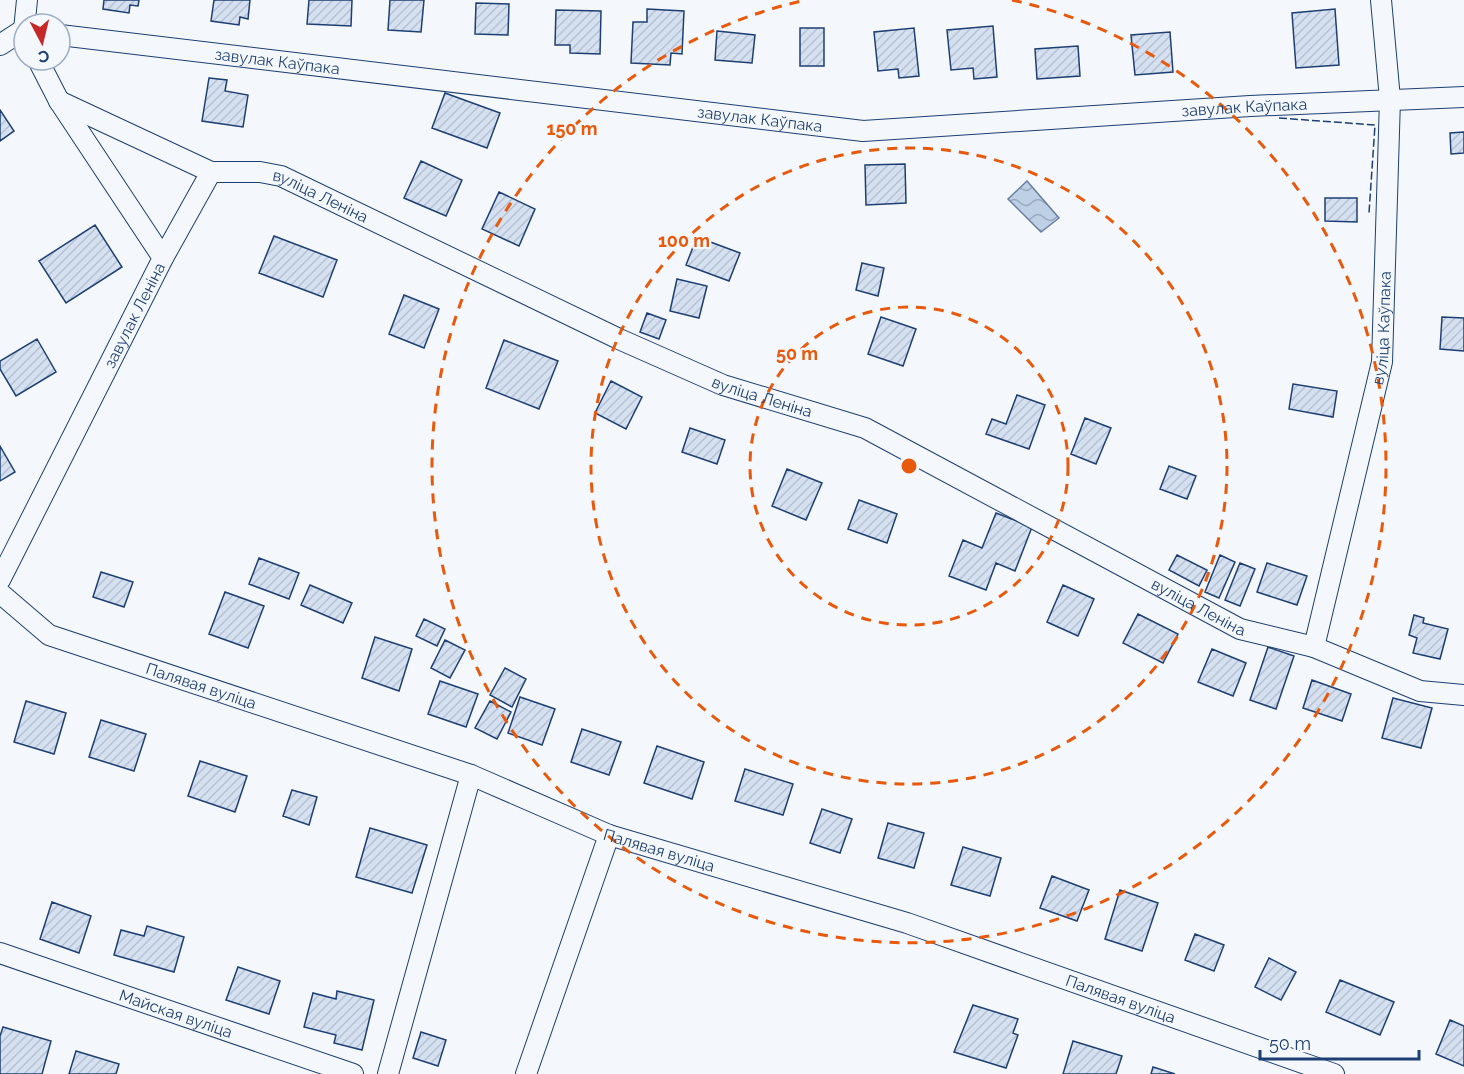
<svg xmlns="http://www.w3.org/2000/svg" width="1464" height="1074" font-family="Raleway,sans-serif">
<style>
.water{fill:url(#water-waves);stroke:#687fa3;stroke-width:1.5}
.building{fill:url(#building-hatch);stroke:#1d3f73;stroke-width:1.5}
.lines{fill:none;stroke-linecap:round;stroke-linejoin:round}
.street-casing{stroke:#1d3f73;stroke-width:22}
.street{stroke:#f4f7fb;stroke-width:20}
.fence{stroke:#1d3f73;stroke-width:1.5;stroke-dasharray:8 3;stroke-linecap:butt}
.ring{fill:none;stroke:#e8590c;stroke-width:3;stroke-dasharray:10 8}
.labels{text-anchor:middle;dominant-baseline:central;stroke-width:4.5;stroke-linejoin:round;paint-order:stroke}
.street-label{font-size:16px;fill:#1d3f73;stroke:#f4f7fb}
.centre{fill:#e8590c;stroke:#f4f7fb;stroke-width:3}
.ring-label{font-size:18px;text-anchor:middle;font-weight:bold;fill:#e8590c;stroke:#f4f7fb;stroke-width:4.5;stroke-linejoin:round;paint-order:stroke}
</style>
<defs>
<pattern id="water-waves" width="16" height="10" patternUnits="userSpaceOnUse" patternTransform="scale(1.5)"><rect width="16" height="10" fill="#bed0e5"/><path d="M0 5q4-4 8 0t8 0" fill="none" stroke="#9aaabe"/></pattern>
<pattern id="building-hatch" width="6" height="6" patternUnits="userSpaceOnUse" patternTransform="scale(1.5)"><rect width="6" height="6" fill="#d5e0f0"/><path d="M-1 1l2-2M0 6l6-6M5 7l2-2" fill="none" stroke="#b6c1d1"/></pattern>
</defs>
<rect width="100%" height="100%" fill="#f4f7fb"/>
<!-- water -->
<path class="water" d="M1027 181 1059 218 1041 232 1008 199Z"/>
<!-- building -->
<path class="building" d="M104 0H139L138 6 130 5 129 13 103 9Z
M214 0H250L248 19 240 17 239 25 211 21Z
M309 0H352L351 26 307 24Z
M390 0H424L421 32 388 30Z
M476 3 509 4 508 35 475 34Z
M647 9 684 11 682 54 671 53 670 65 631 63 633 22H647Z
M1335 9 1339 65 1296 68 1292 13Z
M556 10 601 11 600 54 570 53V45H555Z
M993 26 997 77 974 79 973 68 951 70 947 30Z
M800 28H824V66H800Z
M914 28 919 76 899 78 898 69 878 71 874 32Z
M717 31 755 35 752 63 715 60Z
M1170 32 1173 72 1135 75 1131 35Z
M1078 46 1080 76 1037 79 1035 49Z
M209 78 227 80 225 91 248 95 243 127 202 121Z
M445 93 500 113 487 148 432 128Z
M0 110 14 131 0 141Z
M1464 132V153L1451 154 1450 133Z
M421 161 462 180 446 216 404 198Z
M905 164 906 203 866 205 865 165Z
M499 192 535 209 519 246 482 229Z
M1325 198H1357V222L1325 221Z
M95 225 122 267 66 303 39 261Z
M274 236 337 260 323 297 259 273Z
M697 237 740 253 729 281 686 265Z
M862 263 884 268 878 296 856 290Z
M677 279 707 286 699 318 670 311Z
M404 295 439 309 424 348 389 334Z
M647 313 666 320 659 339 640 332Z
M881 317 916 329 903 366 868 354Z
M1442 317 1464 318V351L1440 349Z
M37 339 56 372 16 396 0 369V361Z
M504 340 558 361 539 409 486 388Z
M611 381 642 397 626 429 595 413Z
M1293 384 1337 391 1333 417 1289 409Z
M1017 395 1045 405 1029 449 986 434 992 419 1006 424Z
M1085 418 1111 428 1096 464 1071 454Z
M690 428 725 440 717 464 682 452Z
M0 446 15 472 0 481Z
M1169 466 1196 476 1187 499 1160 489Z
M787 469 822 483 806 520 772 506Z
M859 500 897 514 887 543 848 529Z
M996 513 1032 527 1015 571 996 563 986 590 949 576 963 540 982 548Z
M1177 555 1207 570 1199 586 1169 570Z
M1220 555 1235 562 1219 598 1205 592Z
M259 558 299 573 289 599 249 584Z
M1240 563 1255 569 1240 606 1225 600Z
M1267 563 1307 576 1297 605 1257 592Z
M101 572 133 582 124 607 93 597Z
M310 585 352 603 343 623 301 605Z
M1063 585 1094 599 1078 636 1047 622Z
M225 592 264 606 248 648 209 634Z
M1138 614 1178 634 1163 663 1123 643Z
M1414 615 1424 618 1423 623 1448 629 1440 659 1413 653 1417 638 1409 635Z
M424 619 445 629 437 646 416 636Z
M375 637 412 649 399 691 362 678Z
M445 640 465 650 450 678 431 668Z
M1268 647 1294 656 1276 709 1250 700Z
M1212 649 1246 663 1233 696 1198 682Z
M505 668 526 679 512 707 490 695Z
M1312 680 1351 694 1342 721 1303 708Z
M440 681 478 694 466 727 428 714Z
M520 697 555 709 542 745 508 733Z
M1393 698 1432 708 1421 748 1382 738Z
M26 701 66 713 54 754 14 742Z
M490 701 511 712 497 739 475 728Z
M101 720 146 734 134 771 89 757Z
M582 729 621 742 609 775 571 762Z
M657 746 704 762 692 799 644 783Z
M200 761 247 776 235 812 188 796Z
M745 769 793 784 783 815 735 801Z
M292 790 317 797 309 825 283 816Z
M822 809 852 819 840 853 810 843Z
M888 823 924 833 914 868 878 858Z
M370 828 427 845 412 893 356 877Z
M963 847 1001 858 990 896 951 885Z
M1052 876 1089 890 1077 921 1040 908Z
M1120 890 1158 903 1142 951 1105 939Z
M52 902 91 916 79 953 40 939Z
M147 926 184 937 174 972 114 955 121 930 144 936Z
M1195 934 1224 945 1214 971 1185 960Z
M1269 958 1296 972 1281 1000 1255 987Z
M238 967 280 981 269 1014 226 1000Z
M1340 980 1394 1002 1380 1035 1326 1012Z
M337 991 374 1000 362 1050 334 1043 336 1035 304 1027 313 993 336 999Z
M973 1005 1018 1019 1013 1033 1018 1035 1006 1068 954 1052Z
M1450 1020 1464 1026V1066L1436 1054Z
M3 1027 51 1041 42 1074H0V1036Z
M421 1032 446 1040 438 1066 413 1058Z
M1073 1041 1122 1056 1116 1074H1063Z
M76 1051 119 1064 116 1074H69Z
M1153 1067 1175 1074H1151Z"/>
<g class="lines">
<defs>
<g id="street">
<path d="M24 30 27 0"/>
<path id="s1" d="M60 35 863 131 1250 106 1464 97"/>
<path d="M0 45 23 30 24 33"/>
<path id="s2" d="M59 101 211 172H260L281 176 619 339 723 385 865 428 1240 629 1314 647 1420 691 1464 695"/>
<path d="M163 258 211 172"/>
<path id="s3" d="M0 580 163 258 59 101 38 60"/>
<path id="s4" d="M0 593 49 635 471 775 609 835 907 923 1334 1074"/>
<path id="s5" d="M1314 647 1382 362 1390 99 1381 0"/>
<path id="s6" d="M0 953 353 1074"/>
<path d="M388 1074 471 775"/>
<path d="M526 1074 609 835"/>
</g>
</defs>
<!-- street casing -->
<use href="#street" class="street-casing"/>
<!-- street -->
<use href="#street" class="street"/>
<!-- fence -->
<path class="fence" d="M1279 118 1375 125 1369 213"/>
</g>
<!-- distance rings -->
<g class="ring">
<circle cx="909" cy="466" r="159"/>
<circle cx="909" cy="466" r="318"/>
<path d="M1012 0A477 477 0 1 1 806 0"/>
</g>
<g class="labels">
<!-- street labels -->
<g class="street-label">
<text stroke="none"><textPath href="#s1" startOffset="219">завулак Каўпака</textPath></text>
<text stroke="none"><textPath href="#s1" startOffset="1191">завулак Каўпака</textPath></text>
<text stroke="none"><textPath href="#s1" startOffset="705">завулак Каўпака</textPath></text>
<text stroke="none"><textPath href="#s2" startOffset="282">вуліца Леніна</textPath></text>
<text stroke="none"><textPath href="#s3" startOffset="297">завулак Леніна</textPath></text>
<text stroke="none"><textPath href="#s5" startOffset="327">вуліца Каўпака</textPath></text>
<text stroke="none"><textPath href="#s2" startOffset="768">вуліца Леніна</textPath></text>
<text stroke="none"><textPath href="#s2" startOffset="1254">вуліца Леніна</textPath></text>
<text stroke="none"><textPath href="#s4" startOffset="225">Палявая вуліца</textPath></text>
<text stroke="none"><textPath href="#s4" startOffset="712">Палявая вуліца</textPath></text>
<text stroke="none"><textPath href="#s4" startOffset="1197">Палявая вуліца</textPath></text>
<text stroke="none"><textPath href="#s6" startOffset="186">Майская вуліца</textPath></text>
</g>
</g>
<circle cx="909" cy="466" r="9" class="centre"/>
<g class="ring-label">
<text x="572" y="135">150 m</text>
<text x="684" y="247">100 m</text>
<text x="797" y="360">50 m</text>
</g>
<!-- north arrow -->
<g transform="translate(42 42) rotate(173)"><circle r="28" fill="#f4f7fb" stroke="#9eadc5" stroke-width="1.5"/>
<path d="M0-4.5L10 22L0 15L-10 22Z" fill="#c62828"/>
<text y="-9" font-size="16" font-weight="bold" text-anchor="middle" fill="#1d3f73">С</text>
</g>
<!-- scale -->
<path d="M1260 1050v9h159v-9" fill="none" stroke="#1d3f73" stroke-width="3"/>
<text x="1269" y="1050" font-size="18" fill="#1d3f73" stroke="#f4f7fb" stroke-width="4.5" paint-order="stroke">50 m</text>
</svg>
